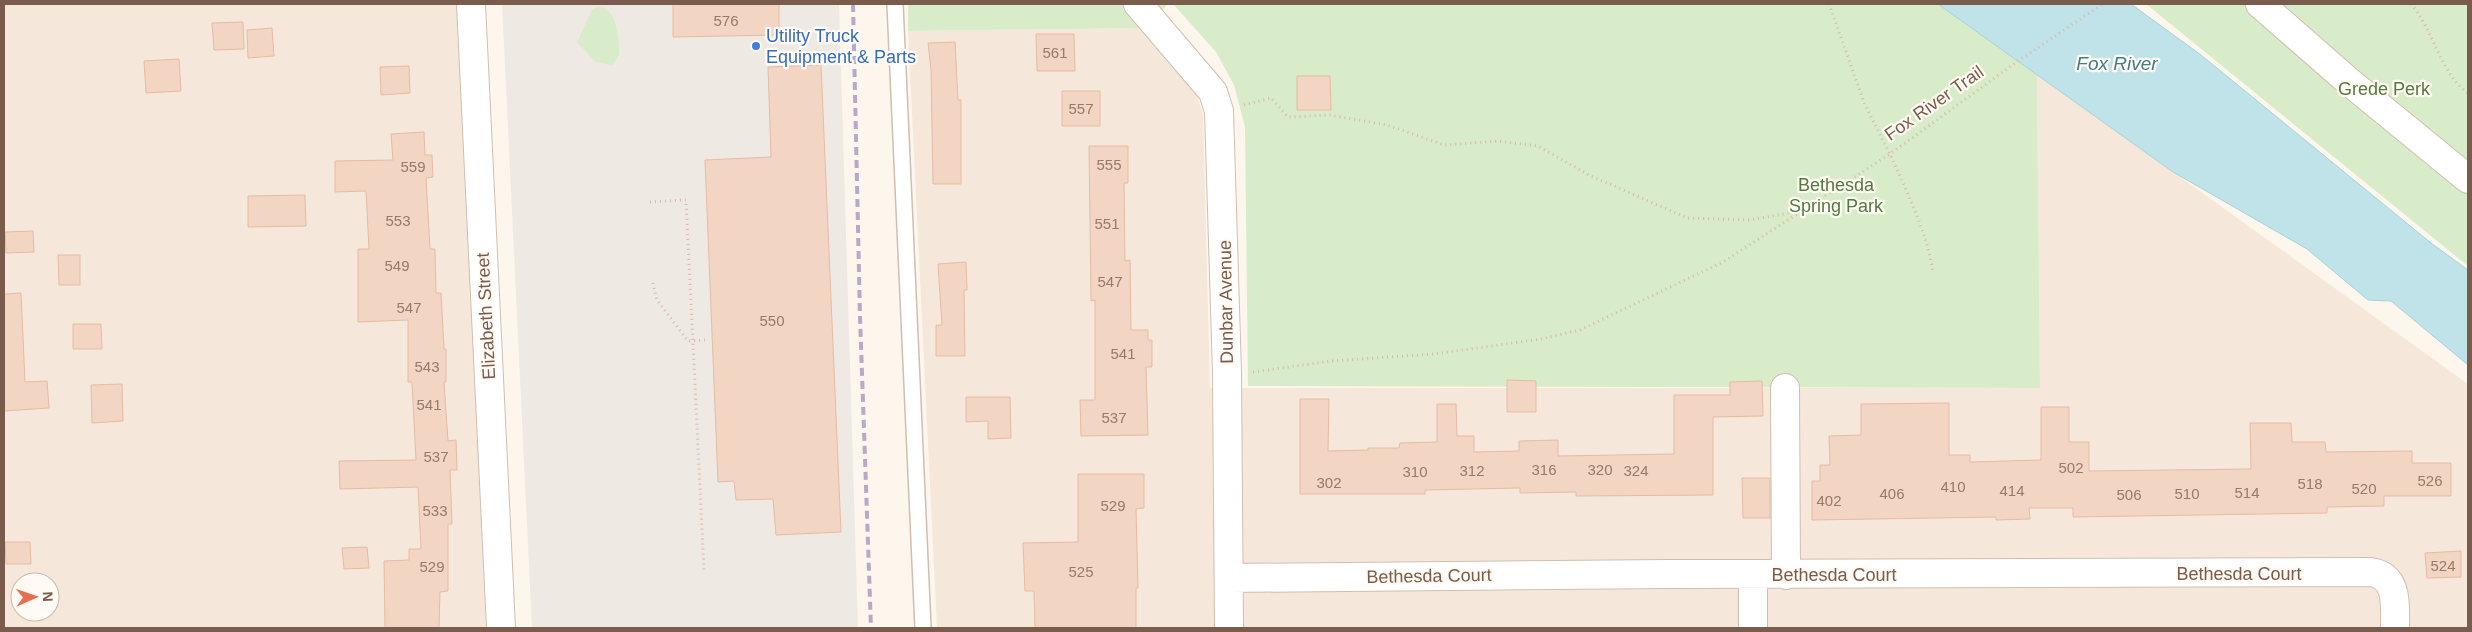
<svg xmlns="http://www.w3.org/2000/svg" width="2472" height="632" font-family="Arial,sans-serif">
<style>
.residential{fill:#f5e8da;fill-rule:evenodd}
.industrial{fill:#efe9e4}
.green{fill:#d8ecc9}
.water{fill:#bfe3e8;stroke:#a5d3da}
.building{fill:#f3d5c3;stroke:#e6bba3}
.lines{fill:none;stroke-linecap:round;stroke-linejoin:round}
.service-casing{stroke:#d1beb0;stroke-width:18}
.minor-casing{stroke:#d1beb0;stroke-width:30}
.path{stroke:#d9b8a5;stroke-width:3;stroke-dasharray:1 4;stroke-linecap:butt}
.service{stroke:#fff;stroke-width:15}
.minor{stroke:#fff;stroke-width:28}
.rail{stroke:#b9a8c9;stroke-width:4;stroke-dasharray:8 5;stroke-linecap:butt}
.shop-dot{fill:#3f7fe0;stroke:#fffaf3;stroke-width:2}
.labels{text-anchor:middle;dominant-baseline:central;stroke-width:4.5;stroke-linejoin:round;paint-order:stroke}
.number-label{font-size:15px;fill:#987a6a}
.shop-label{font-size:18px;fill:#366cbe;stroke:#fffaf3;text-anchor:start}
.park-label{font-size:18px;fill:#537a41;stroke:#fffaf3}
.street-label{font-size:18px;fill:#7a5c4d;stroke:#fffaf3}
.water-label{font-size:19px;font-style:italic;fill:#437c86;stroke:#fffaf3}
</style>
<rect width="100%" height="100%" fill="#fdf6ec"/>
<!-- residential -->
<path class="residential" d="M4 4H460L486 628H4ZM20 582H50V612H20Z
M1145 28 1197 96 1203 115 1210 388H2040L2037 74 2468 384V628H937L908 31Z"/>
<!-- industrial -->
<path class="industrial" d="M502 4H839L858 628H532Z"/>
<!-- green -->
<path class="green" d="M908 4H1168L1145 28 908 31Z
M1173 4H2117L2037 74 2040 388 1248 386 1245 127 1234 85 1216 52Z
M2146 4H2468V266Z
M597 7C618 7 619 38 619 55L612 65 595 62 577 42 592 10Z"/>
<!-- water -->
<path class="water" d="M1938 4H2131L2201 55 2431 243 2468 270V365L2391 301 2368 300 2307 249 2173 172Z"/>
<!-- building -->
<path class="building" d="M673 4H779V35L673 37Z
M243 22 244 49 214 50 212 23Z
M272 28 274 56 248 58 247 30Z
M1036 34H1074L1075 71H1037Z
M955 42 958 100H961V184H933L931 70 928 43Z
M179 59 181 91 146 93 144 61Z
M821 65 841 532 776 535 773 499 736 500 734 481 718 482 705 160 771 157 768 67Z
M409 66 410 93 381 95 380 67Z
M1297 76H1330L1331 110H1297Z
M1062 91H1100V126H1062Z
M424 132 425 155H432L433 177 426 178 430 249H435L436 293H441L444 349H446V382H444L448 441 456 440 457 470H450L452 524H448V591L440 592 439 628H385L384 561 409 560V549H421L418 487 340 489 339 461 416 460 412 382H408V320L358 322V249H369L366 191 335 192V161L393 160 391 134Z
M1089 146H1128V183H1124L1125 261 1130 260 1131 330H1148V340H1152V367H1146L1148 435 1081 436 1080 400H1095V300L1091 301Z
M305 195 306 226 248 227V196Z
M33 231 34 252 6 253 5 232Z
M58 255H80V285H59Z
M966 262 967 290H964L965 356H936V325H942L938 264Z
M21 293 25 382 47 381 49 408 4 411V294Z
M73 324H101L102 349H73Z
M1507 380 1536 381V412H1507Z
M1762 381 1763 416 1713 417V495L1576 496V492L1520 493V488L1425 490V494H1300V399H1329L1328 451 1368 450V448H1399L1400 443 1437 442V404H1456L1457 436H1474V452L1519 451V441L1558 440V456L1674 454V395H1730V382Z
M122 384 123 421 92 423 91 385Z
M966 397H1010L1011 438 988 439V421L966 422Z
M1949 403V455H1970V462L2041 460V407H2069V442H2089V471L2251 469 2250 423H2291L2292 442H2325L2326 452 2412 451V463H2451V496H2384V506L2327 507V513L2073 517V508H2029L2030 519 1996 520V517L1812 520V481H1820V465H1830L1829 436 1861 435V404Z
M1078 474H1144V508L1136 509 1138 588H1136V628H1035L1034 591H1025L1023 543 1078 542Z
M1742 478H1770V518H1743Z
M5 542H30L31 564H6Z
M367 547 369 568 344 569 342 548Z
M2461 551V577L2427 578 2425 553Z"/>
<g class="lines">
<defs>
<path id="service" d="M895 4 923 628"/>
<path id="minor" d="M471 4 501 628
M1138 4 1213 92 1219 111 1227 373 1229 628
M2260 4 2347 80 2468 179
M1785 388 1786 575
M1753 575V628
M1229 578 1669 574 2371 572C2399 576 2395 607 2395 628"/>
</defs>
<!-- service casing -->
<use href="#service" class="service-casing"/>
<!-- minor casing -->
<use href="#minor" class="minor-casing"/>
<!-- path -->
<path class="path" d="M1829 4 1865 105 1890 154 2018 61 2103 4
M2411 4C2433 29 2441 75 2468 93
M1244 105 1271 98 1288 117 1329 115 1387 125 1444 145 1498 141 1538 146 1589 175 1687 218 1749 220 1800 211
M650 202 686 200 704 570
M653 283 657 300 688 341 705 340
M1253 372 1331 361 1434 354 1541 339 1580 330 1723 262 1890 154C1907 193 1927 231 1933 273"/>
<!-- service -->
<use href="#service" class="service"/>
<!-- minor -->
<use href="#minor" class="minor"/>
<!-- rail -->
<path class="rail" d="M853 4 860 317 871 628"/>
</g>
<!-- markers -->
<circle class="shop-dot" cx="756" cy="46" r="5"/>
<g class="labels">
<!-- number labels -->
<g class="number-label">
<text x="726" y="20">576</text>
<text x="1055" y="52">561</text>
<text x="1081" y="108">557</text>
<text x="1109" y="164">555</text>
<text x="413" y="166">559</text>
<text x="398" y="220">553</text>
<text x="1107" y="223">551</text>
<text x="397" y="265">549</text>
<text x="1110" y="281">547</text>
<text x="409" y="307">547</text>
<text x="772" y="320">550</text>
<text x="1123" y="353">541</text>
<text x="427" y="366">543</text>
<text x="429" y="404">541</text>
<text x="1114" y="417">537</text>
<text x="436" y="456">537</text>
<text x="2071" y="467">502</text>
<text x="1544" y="469">316</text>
<text x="1600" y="469">320</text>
<text x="1472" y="470">312</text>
<text x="1636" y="470">324</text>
<text x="1415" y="471">310</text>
<text x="2430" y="480">526</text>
<text x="1329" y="482">302</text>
<text x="2310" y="483">518</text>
<text x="1953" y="486">410</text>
<text x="2364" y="488">520</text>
<text x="2012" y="490">414</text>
<text x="2247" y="492">514</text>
<text x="1892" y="493">406</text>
<text x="2187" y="493">510</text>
<text x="2129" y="494">506</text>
<text x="1829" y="500">402</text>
<text x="1113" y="505">529</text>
<text x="435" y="510">533</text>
<text x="2443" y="565">524</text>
<text x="432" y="566">529</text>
<text x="1081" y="571">525</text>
</g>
<!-- shop labels -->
<g class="shop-label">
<text x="766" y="36">Utility Truck<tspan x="766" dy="21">Equipment &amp; Parts</tspan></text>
</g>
<!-- park labels -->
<g class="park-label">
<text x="2384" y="89">Grede Perk</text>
<text x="1836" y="185">Bethesda<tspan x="1836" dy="21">Spring Park</tspan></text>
</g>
<!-- street labels -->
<g class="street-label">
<text transform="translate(1934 103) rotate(-35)">Fox River Trail</text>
<text transform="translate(1226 302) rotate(-91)">Dunbar Avenue</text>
<text transform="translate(486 316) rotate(-93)">Elizabeth Street</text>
<text x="2239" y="574">Bethesda Court</text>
<text x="1834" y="575">Bethesda Court</text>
<text transform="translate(1429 576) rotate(-1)">Bethesda Court</text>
</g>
<!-- water labels -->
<g class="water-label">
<text x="2117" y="63">Fox River</text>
</g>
</g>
<!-- border -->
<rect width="2472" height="632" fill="none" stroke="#7a5c4d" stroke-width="10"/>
<!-- north arrow -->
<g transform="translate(35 597) rotate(88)"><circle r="24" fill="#fffaf3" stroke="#cabbb1"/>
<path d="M0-4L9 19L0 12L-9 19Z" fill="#e76f51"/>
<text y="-8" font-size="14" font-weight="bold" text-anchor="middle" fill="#7a5c4d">N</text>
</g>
</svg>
